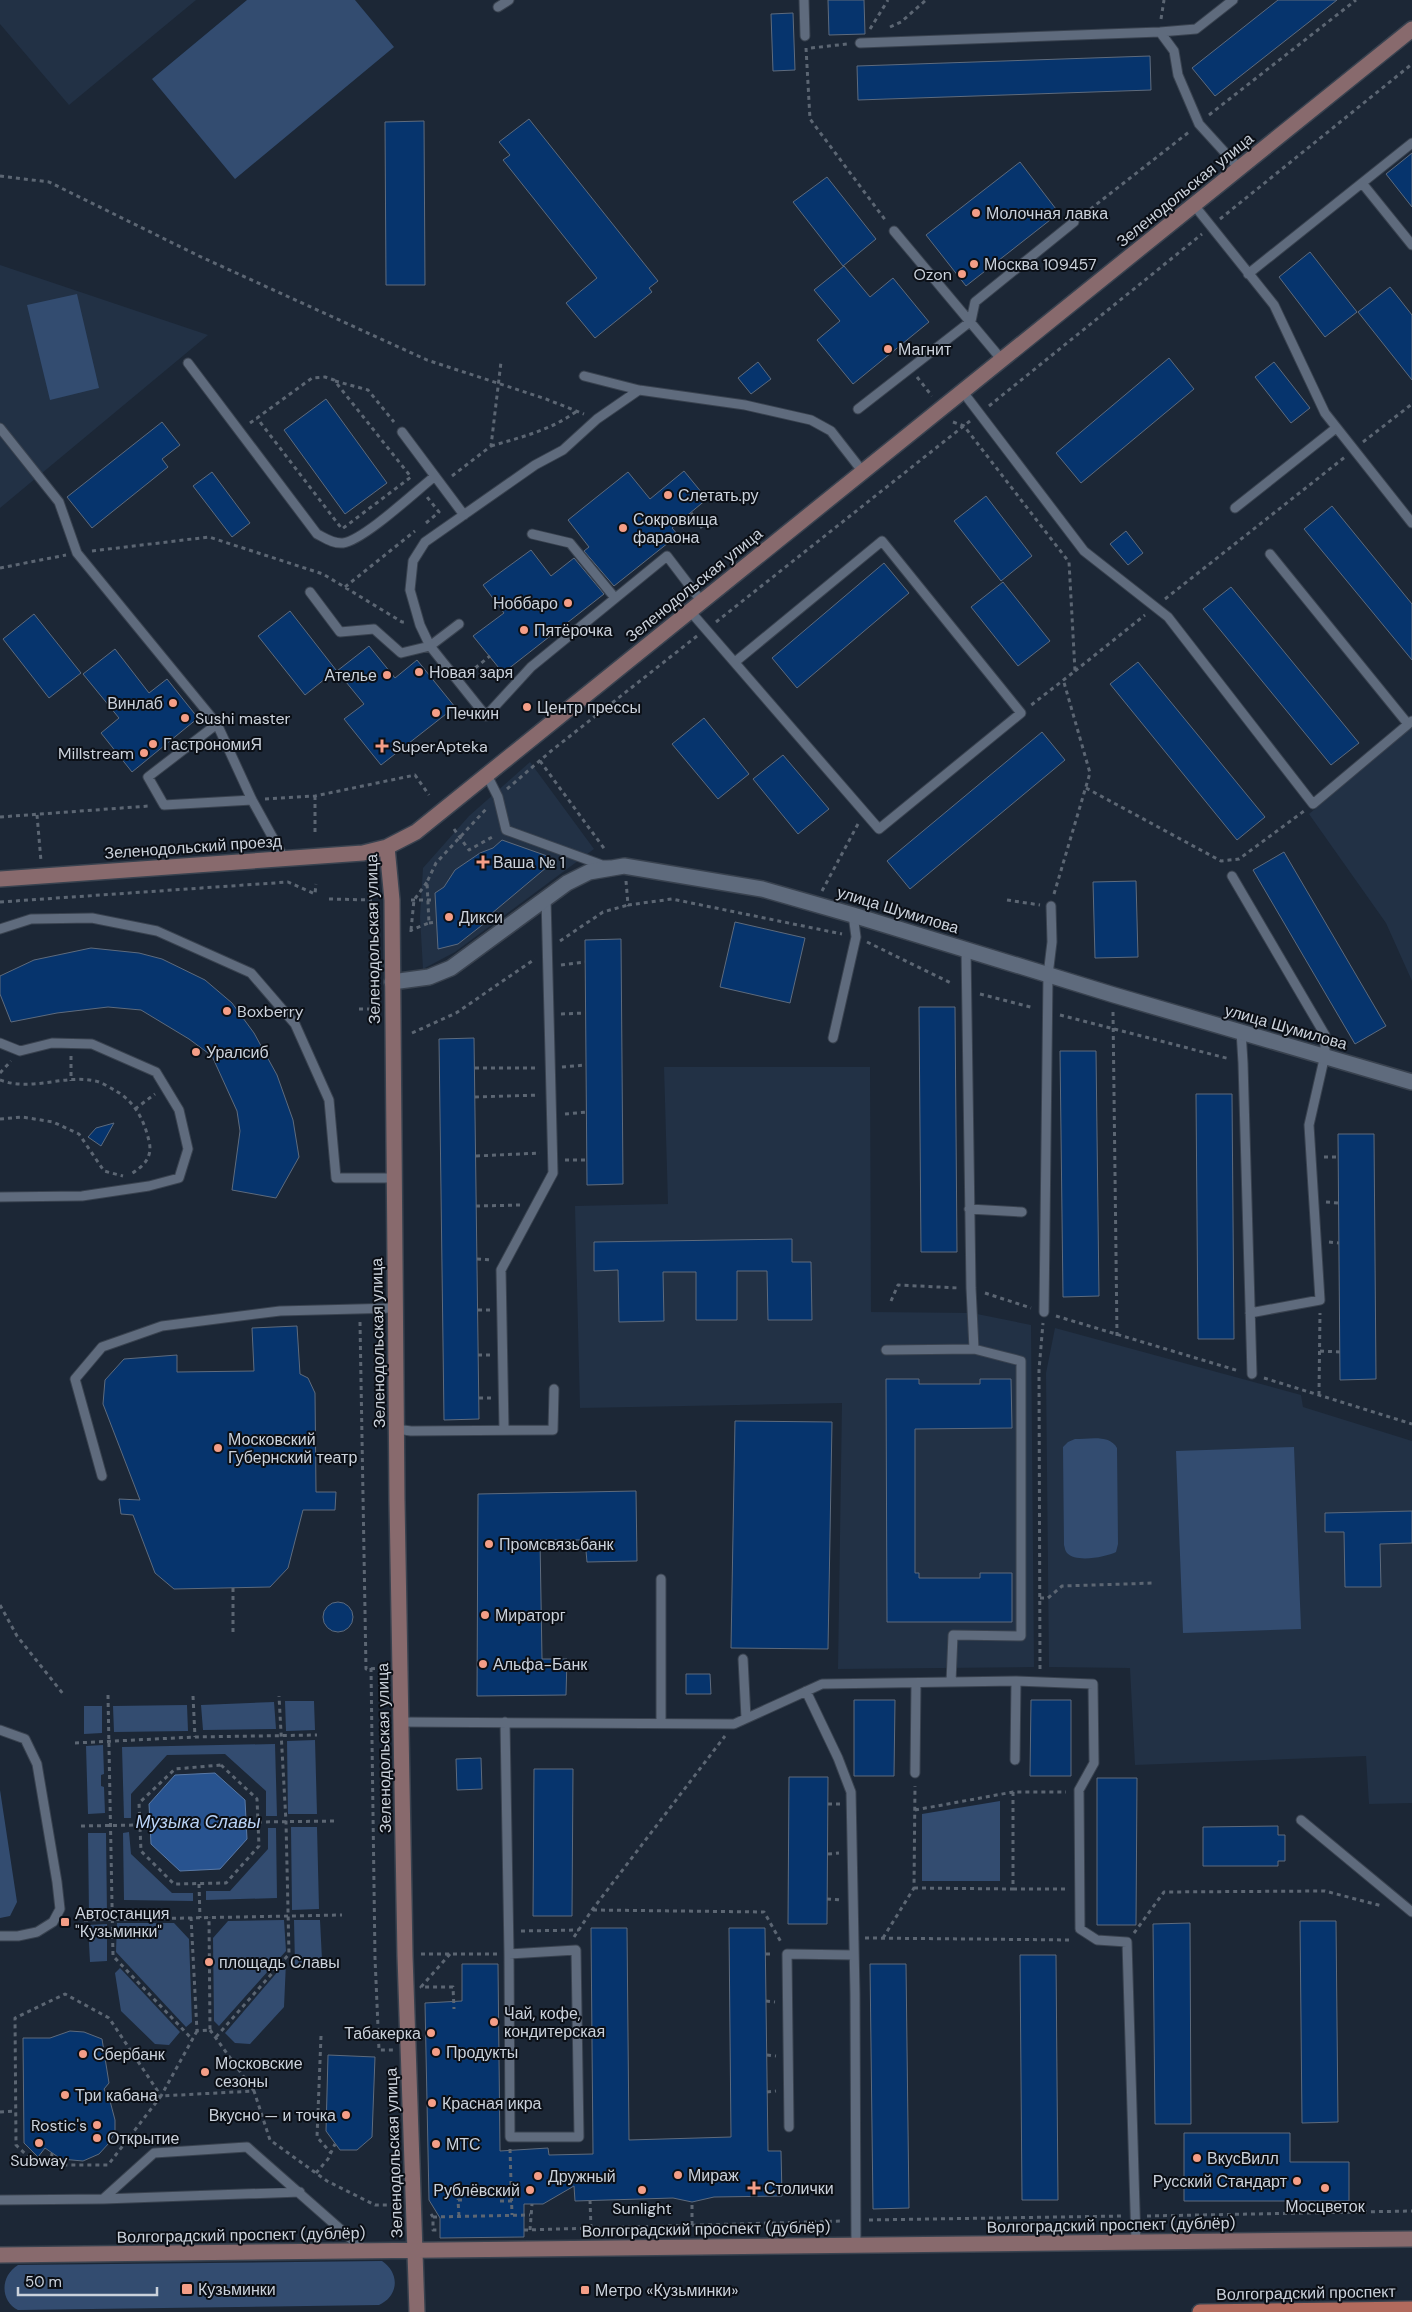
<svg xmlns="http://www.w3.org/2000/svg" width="1412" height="2312" font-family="'DM Sans',sans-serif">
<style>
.built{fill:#223145}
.green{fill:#334c70}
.water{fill:#28538f;stroke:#5979a6}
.building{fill:#06346d;stroke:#5e6b7d}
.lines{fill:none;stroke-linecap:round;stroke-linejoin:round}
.lane-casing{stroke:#39424f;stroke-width:11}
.street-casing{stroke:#39424f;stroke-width:18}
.secondary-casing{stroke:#39424f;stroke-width:18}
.primary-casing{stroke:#39424f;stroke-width:18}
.path{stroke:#5c6673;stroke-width:3;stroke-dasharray:4 4;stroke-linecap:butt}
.lane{stroke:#5f6b7d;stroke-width:9}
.street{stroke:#5f6b7d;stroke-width:15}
.secondary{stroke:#886a6d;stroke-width:15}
.primary{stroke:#b16a5d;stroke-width:15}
.poi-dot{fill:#f49e87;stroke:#0b0f16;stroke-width:2}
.labels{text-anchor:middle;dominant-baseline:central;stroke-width:4;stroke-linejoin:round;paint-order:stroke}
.street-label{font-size:16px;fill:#cbd2dc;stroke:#0b0f16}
.poi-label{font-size:16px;fill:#cbd2dc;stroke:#0b0f16;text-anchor:start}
.water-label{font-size:18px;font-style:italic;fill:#bad3f6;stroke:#0b0f16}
</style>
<rect width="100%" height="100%" fill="#1c2736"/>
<!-- built -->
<path class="built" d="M0 0H196L69 105 0 24Z
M0 265 208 335 0 508Z
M1412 726V981L1386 923 1309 814Z
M530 762 594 849 455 952 423 969 420 917 423 868 469 816Z
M664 1067H870L871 1312 972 1313 1031 1325 1034 1667 838 1669 842 1403 580 1408 575 1206 668 1204Z
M1055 1328 1301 1395 1303 1407 1412 1441V1803L1369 1804 1366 1756 1135 1765 1130 1668 1049 1667 1046 1373Z"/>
<!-- green -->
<path class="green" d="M247 0H355L394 47 235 179 152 79Z
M77 294 99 388 50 400 27 305Z
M1075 1439C1089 1439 1110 1434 1117 1448L1118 1544 1116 1552C1106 1557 1076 1563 1067 1553 1065 1551 1065 1548 1064 1545L1063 1447 1068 1442Z
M1294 1447 1301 1629 1183 1633 1176 1451Z
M285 1701H314L315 1730 286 1731Z
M274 1702 276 1729 203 1730 201 1705Z
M187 1705 188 1731 114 1732 113 1706Z
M84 1706H102V1733L84 1734Z
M315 1740 317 1814H288L287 1741Z
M275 1744 277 1816H266V1791L225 1754 167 1755 131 1794V1818H124L122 1747Z
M103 1745 104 1774 101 1775V1786L104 1787 105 1813 88 1814 86 1746Z
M0 1790 17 1902 10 1916 0 1918Z
M1000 1801V1881H922V1814Z
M291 1827H317L319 1909 292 1910Z
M268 1828H276L277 1898 206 1900V1891H230L268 1849Z
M129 1832 131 1854 172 1893H193V1901L124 1900 123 1833Z
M88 1833H106L107 1915H89Z
M284 1920 286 1951 219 2026 214 2021 213 1938 228 1921Z
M294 1920H320L322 1960 295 1966Z
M117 1923H174L189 1939 192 2022 186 2027 116 1952Z
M107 1924V1961L90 1962 88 1925Z
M286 1962 284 2007 250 2044 235 2043 225 2033Z
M120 1968 180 2032 169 2045 155 2044 121 2011 115 1973Z
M382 2261C400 2273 399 2296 379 2305L18 2310C0 2301 0 2276 18 2265Z"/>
<!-- water -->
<path class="water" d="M215 1773 245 1800 247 1839 220 1869 180 1871 151 1844 149 1804 175 1775Z"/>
<!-- building -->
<path class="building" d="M828 0H864L865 34 829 35Z
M1278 0H1337L1215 96 1192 68Z
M793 13 795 70 773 71 771 14Z
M1150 56 1151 90 858 100 857 66Z
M529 119 658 281 649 288 652 292 595 338 566 303 597 278 503 160 510 155 499 142Z
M424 121 425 285H386L385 122Z
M1412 153V207L1386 174Z
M1020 162 1059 213 966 286 926 235Z
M827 177 876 239 843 266 793 202Z
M1310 252 1357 312 1325 337 1279 277Z
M844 266 870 297 893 278 929 322 853 384 817 340 840 321 814 290Z
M1390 287 1412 315V380L1358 312Z
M1169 358 1194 389 1081 483 1056 453Z
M758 362 771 379 751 394 738 378Z
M1274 362 1310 408 1291 423 1255 377Z
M326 399 387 483 345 514 284 430Z
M162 422 180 445 162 459 168 467 92 528 67 497Z
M684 471 707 499 672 528 678 535 614 586 584 551 589 547 568 520 628 472 650 499Z
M212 472 250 523 232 537 193 486Z
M986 496 1032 556 1001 581 954 521Z
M1332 506 1412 604V660L1304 529Z
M1126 531 1143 553 1128 565 1110 544Z
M531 550 551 576 574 558 604 594 503 673 473 636 504 613 483 585Z
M884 563 909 593 797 688 772 658Z
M1003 582 1050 641 1018 666 971 607Z
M1231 587 1359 743 1331 765 1203 609Z
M290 611 336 670 305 695 258 636Z
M34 614 81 673 49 698 3 639Z
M369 646 395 678 417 660 455 707 381 765 344 719 364 704 337 671Z
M115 649 149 693 167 679 198 718 132 772 101 733 119 718 83 674Z
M1138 662 1265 817 1237 840 1110 684Z
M704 718 749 774 718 799 672 744Z
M1042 732 1065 760 910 889 887 861Z
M783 755 829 809 798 834 753 779Z
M502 840 550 857 547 867 491 914 486 922 458 944 438 949 435 893 444 887 455 870 480 853 493 848Z
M1284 852 1386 1026 1355 1044 1253 870Z
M1136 881 1138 957 1095 958 1093 882Z
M735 922 805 938 790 1003 720 987Z
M621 939 623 1184 587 1185 585 940Z
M91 948 139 953 162 959 205 980 232 1003 254 1033 277 1075 293 1120 299 1157 276 1198 232 1190 240 1131 237 1111 212 1056 189 1039 141 1010 108 1007 57 1013 11 1022 0 994V976L34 960Z
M919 1007H955L957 1252H921Z
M474 1038 479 1419 444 1420 439 1039Z
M1060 1051H1096L1099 1296 1063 1297Z
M1196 1094H1232L1234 1339H1198Z
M114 1123 101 1146 88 1137 96 1128Z
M1338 1134H1374L1376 1379 1340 1380Z
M792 1239V1262H811L812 1320H768L767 1271H737V1320H696V1272H663L664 1321 619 1322 618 1270 594 1271V1242Z
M297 1326 300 1374 308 1378 315 1393 316 1492H336L335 1510H303L288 1568 270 1587 174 1589 155 1573 133 1515 121 1514 119 1499 140 1500 103 1404 105 1380 124 1359 177 1355V1372L254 1371 252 1328Z
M886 1379H919V1384H980V1379H1011L1012 1428 915 1429V1573H919V1578H980V1573H1012V1622H887Z
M735 1421 832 1422 828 1649 731 1648Z
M636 1491 637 1561 587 1562 585 1540H540L542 1659H567L566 1695 477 1696 478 1494Z
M1412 1511V1543L1380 1544 1381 1587H1345L1344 1532H1325V1513Z
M323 1617a15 15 0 1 1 30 0a15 15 0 1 1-30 0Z
M686 1674H710L711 1694H686Z
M854 1700H895L894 1776H854Z
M1031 1700H1071V1776H1030Z
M481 1758 482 1789 457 1790 456 1759Z
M534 1769H573L572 1916H533Z
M789 1777H828L827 1924H788Z
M1097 1778H1137L1136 1925H1097Z
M1278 1826V1835H1285V1861H1278V1866H1203V1827Z
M1300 1921H1336L1338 2122 1302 2123Z
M1190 1923 1191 2124H1155L1153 1924Z
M591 1928H627L629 2140 731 2137 729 1928H765L768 2151H781L782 2196 714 2197 692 2202 673 2198 575 2201 574 2186 543 2204H524V2237L440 2238V2218L429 2200 425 2003 462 2001V1964H498L500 2151 548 2148 549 2155 593 2154Z
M1020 1955H1056L1058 2200H1022Z
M870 1964H906L909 2208 873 2209Z
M70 2031 84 2032 102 2039 109 2083 104 2089 110 2101 115 2120V2132L109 2143 99 2154 83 2161 61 2159 45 2148 38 2157 24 2143 23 2038H50Z
M328 2055 375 2057 372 2137 357 2150H340L326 2131Z
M1184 2133H1290V2162H1349V2201H1184Z"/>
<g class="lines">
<defs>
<path id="lane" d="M804 0 805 36
M498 7 509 0
M1160 32 1174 51 1178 75 1199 124 1239 168
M860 43 1160 32 1196 29 1233 0
M1362 183 1412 245
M1194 205 1274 305 1325 413 1412 523
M894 231 1002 360
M1248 274 1412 143
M188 363 317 534C325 538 333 544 343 543 364 540 416 491 435 476
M584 376 639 390 745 405 811 420 831 431 863 472
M963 392 1084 551 1168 617 1313 804 1412 721
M858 409 971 321 975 302 1074 222
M0 428 59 502 77 553 217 724 252 800 284 858
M402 432 464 515
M1235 508 1336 428
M532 534 570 543 615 598
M1270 554 1408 724
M310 592 340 632 374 629 401 653 430 646 486 716 531 667 667 556 702 602
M690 611 879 829 1021 713 882 541 735 662
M459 624 430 646 420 625 410 590 413 561 425 542 535 465 563 450 597 419 639 390
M217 724 148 777 164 805 252 800
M487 775 498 797 506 830 602 865H609
M1232 876 1325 1035V1055L1309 1125 1320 1300 1250 1313
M0 929 31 919 92 918 157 931 251 973 295 1024 329 1100 336 1178H394
M1241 1031 1243 1063 1252 1374
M833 1038 856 937 853 915
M0 1043 20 1051 52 1043 92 1044 156 1072 179 1110 188 1149 179 1178 149 1186 82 1196 0 1197
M969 1209 1022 1212
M1044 1312 1048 975 1052 942 1051 906
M886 1350 974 1349
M396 1429 411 1431 553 1430 554 1389
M504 1429 501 1270 553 1173 546 898
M102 1476 75 1379 102 1347 162 1326 280 1311 395 1308
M743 1659 746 1718
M951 1682 953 1635 1021 1636V1361L974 1349 971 1288 966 949
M806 1691 838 1758 851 1792 855 1994 856 2245
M402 1722 734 1724 822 1684 1016 1681 1093 1684 1094 1763 1079 1790 1080 1929 1097 1940 1127 1942 1136 2242
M505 1722 509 1954 576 1950 579 2137H510L509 1954
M661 1723V1579
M0 1730 25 1739 37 1764 57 1882 60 1909 53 1922 37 1932 18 1936H0
M1015 1760 1016 1681
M915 1773 916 1683
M1301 1820 1412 1912
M789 2127 787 1954 854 1955
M103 2199 154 2153 247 2147 365 2251
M0 2200 103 2199 300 2192"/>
<path id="street" d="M392 982 429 977 451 968 567 883 589 872 624 866 762 889 853 915 1114 995 1412 1082"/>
<path id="secondary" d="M387 847 392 900 397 1501 405 1956 417 2312
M0 879 363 853 387 847 416 832 1412 29
M0 2255 1412 2239"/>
<path id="primary" d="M1200 2312 1412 2309"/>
</defs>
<!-- lane casing -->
<use href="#lane" class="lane-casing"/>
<!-- street casing -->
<use href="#street" class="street-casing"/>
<!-- secondary casing -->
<use href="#secondary" class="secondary-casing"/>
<!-- primary casing -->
<use href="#primary" class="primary-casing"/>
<!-- path -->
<path class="path" d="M1161 19 1164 0
M890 27 901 22 926 0
M870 29 888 0
M806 48 810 119 886 221
M811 48 847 44
M1209 115 1356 0
M0 176 49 182 199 256 427 360 546 399 584 414
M1084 214 1189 132
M1220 219 1412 64
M917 377 932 396
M335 381 368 390 394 422
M989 406 1202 234
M953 422 964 426 1069 562 1075 671 1030 706
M250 423 257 418 312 378 325 377 334 380 411 477 342 529 257 418
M1363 442 1412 404
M491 446C522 437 551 430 577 411
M452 476 491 446 501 362
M691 513 702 528
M426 523 439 512 427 497
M92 551 209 537 323 574 402 622H405
M0 568 66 555
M345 587 415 531
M1165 599 1345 457
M716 622 970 421
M1075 671 1145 615
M469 673 490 656
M540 761 606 851
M1086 788 1221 861 1239 859 1304 811
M507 789 551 751 697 636
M315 796V832
M265 799 315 796 415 775 429 795
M37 815 41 861
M0 817 149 806
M454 829 469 850 494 836
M626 881 628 905 672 899 842 934
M822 891 858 824
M1054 894 1090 773 1063 679
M329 899 372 900
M411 900H435
M1007 900 1040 905
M0 902 288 882 315 894 316 884
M429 923 437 922
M411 930 414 900 427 882
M411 932V930L429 923 427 882 436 863 488 807
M560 941 603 912 628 905
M867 942 953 984
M561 965 585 962
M980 994 1034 1008
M359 1009H378
M1113 1012 1117 1336
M561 1014 586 1013
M1060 1015 1230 1059
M412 1033 456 1013 535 959
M71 1056V1081
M562 1067 586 1065
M475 1068H538
M0 1073 11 1061
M0 1080C32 1092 64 1074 95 1081 102 1082 110 1088 116 1091 135 1102 144 1120 149 1141 153 1157 144 1166 131 1174
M475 1097 539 1095
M135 1109 155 1094
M565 1114 587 1112
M0 1119 22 1117 53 1122 79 1134 104 1171 123 1176
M476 1156 540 1153
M1324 1157H1338
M565 1160H587
M1326 1202 1338 1203
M476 1206 521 1205
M1329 1242 1339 1243
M477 1259 492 1260
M985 1293 1031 1308
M891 1301 898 1285 959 1288
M478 1310H490
M1056 1316 1239 1371
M360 1322 366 1669 385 1668
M1320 1351 1340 1352
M478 1355H490
M1264 1378 1412 1424
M1319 1395 1320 1313
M479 1398H491
M233 1588V1635
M1040 1598H1048L1062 1586 1155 1583
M0 1605 17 1636 64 1695
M371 1668 375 1958 379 2050H393
M1040 1669 1039 1370 1043 1323
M108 1695 113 1956 192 2039
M193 1696 195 1737
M75 1743 195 1737 317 1735
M221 1765 257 1799 259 1846 226 1883 174 1884 141 1851 139 1803 175 1769Z
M828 1804H840
M915 1810 1013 1792H1066
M258 1822 338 1821
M81 1826 140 1825
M828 1854 839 1853
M199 1884 200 1918
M914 1888 1013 1889V1792
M1013 1889H1067
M827 1899 841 1900
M593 1910 764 1912 781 1942
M191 1917 197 2031 210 2030 209 1917
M84 1920 342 1915
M521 1931 579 1930
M1134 1933 1164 1892 1325 1891 1382 1906
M574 1937 592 1910 725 1736
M865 1938 1072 1940
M883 1938 914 1888 915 1786
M421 1954H497
M450 1954 421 1987H453L454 2009
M766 1954H774
M766 2001 775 2002
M210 2030 254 2091
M197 2031 161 2096 109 2018 65 1994 15 2018 16 2145 37 2165H108L161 2096 254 2091 270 2140 327 2181 375 2205H397
M321 2036 317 2137 331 2153
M216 2037 289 1954 286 1822 279 1696
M767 2055 776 2056
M767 2092 776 2091
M110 2101 161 2096
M0 2112 15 2111
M510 2149 512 2215
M51 2164 52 2153
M316 2173 328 2159 335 2144
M590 2200 591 2228
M500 2201H512
M431 2214 433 2217V2230H440
M459 2216 458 2200H464
M1147 2216 1412 2211
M433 2217 530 2215
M869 2220 1123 2216
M692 2225V2202
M524 2230 843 2221
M530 2230 532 2204"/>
<!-- lane -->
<use href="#lane" class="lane"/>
<!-- street -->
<use href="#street" class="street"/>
<!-- secondary -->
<use href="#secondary" class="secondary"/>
<!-- primary -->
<use href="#primary" class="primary"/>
</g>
<!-- markers -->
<g class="poi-dot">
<circle cx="976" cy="213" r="5"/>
<circle cx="974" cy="264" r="5"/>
<circle cx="962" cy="274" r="5"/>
<circle cx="888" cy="349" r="5"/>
<circle cx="668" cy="495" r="5"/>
<circle cx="623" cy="528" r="5"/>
<circle cx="568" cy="603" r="5"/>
<circle cx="524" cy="630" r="5"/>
<circle cx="419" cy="672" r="5"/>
<circle cx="387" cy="675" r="5"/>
<circle cx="173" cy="703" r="5"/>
<circle cx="527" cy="707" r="5"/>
<circle cx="436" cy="713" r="5"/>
<circle cx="185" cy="718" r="5"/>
<circle cx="153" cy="744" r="5"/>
<path d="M379.5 738.5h5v5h5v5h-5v5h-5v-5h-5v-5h5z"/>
<circle cx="144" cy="753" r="5"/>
<path d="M480.5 854.5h5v5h5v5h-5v5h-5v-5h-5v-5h5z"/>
<circle cx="449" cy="917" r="5"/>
<circle cx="227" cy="1011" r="5"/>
<circle cx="196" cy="1052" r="5"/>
<circle cx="218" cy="1448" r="5"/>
<circle cx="489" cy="1544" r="5"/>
<circle cx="485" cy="1615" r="5"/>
<circle cx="483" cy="1664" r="5"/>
<rect x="60" y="1917" width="10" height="10" rx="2.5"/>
<circle cx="209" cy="1962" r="5"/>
<circle cx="494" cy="2022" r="5"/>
<circle cx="431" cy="2033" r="5"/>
<circle cx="436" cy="2052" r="5"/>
<circle cx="83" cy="2054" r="5"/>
<circle cx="205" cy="2072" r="5"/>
<circle cx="65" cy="2095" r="5"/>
<circle cx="432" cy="2103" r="5"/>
<circle cx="346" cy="2115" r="5"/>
<circle cx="97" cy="2125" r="5"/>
<circle cx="97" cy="2138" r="5"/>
<circle cx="39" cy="2143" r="5"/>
<circle cx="436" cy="2144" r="5"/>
<circle cx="1197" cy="2158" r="5"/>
<circle cx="678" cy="2175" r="5"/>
<circle cx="538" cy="2176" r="5"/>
<circle cx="1297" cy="2181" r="5"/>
<path d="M751.5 2180.5h5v5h5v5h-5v5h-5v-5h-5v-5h5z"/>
<circle cx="1325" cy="2188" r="5"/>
<circle cx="530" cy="2190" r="5"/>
<circle cx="642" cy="2190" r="5"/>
<rect x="181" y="2283" width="12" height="12" rx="2.5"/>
<rect x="580" y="2285" width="10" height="10" rx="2.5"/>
</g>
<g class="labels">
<!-- street labels -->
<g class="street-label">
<text transform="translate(1185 190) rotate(-39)">Зеленодольская улица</text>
<text transform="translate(694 585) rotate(-39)">Зеленодольская улица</text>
<text transform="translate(193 847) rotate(-4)">Зеленодольский проезд</text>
<text transform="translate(898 910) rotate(17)">улица Шумилова</text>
<text transform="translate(373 939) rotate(-91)">Зеленодольская улица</text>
<text transform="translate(1286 1027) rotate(16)">улица Шумилова</text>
<text transform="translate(378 1343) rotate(-91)">Зеленодольская улица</text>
<text transform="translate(384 1748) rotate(-91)">Зеленодольская улица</text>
<text transform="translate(394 2153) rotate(-92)">Зеленодольская улица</text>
<text transform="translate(1111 2225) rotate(-1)">Волгоградский проспект (дублёр)</text>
<text transform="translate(706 2229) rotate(-1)">Волгоградский проспект (дублёр)</text>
<text transform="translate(241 2235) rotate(-1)">Волгоградский проспект (дублёр)</text>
<text transform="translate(1306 2293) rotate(-1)">Волгоградский проспект</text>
</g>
<!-- poi labels -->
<g class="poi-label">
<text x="986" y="213">Молочная лавка</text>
<text x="984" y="264">Москва 109457</text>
<text x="952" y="274" text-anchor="end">Ozon</text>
<text x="898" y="349">Магнит</text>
<text x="678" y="495">Слетать.ру</text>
<text x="633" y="519">Сокровища<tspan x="633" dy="18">фараона</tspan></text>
<text x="558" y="603" text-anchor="end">Ноббаро</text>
<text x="534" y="630">Пятёрочка</text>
<text x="429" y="672">Новая заря</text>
<text x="377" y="675" text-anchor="end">Ателье</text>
<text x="163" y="703" text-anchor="end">Винлаб</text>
<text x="537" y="707">Центр прессы</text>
<text x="446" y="713">Печкин</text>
<text x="195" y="718">Sushi master</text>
<text x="163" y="744">ГастрономиЯ</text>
<text x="392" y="746">SuperApteka</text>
<text x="134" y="753" text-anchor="end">Millstream</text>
<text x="493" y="862">Ваша № 1</text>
<text x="459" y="917">Дикси</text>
<text x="237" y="1011">Boxberry</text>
<text x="206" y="1052">Уралсиб</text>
<text x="228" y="1439">Московский<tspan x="228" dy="18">Губернский театр</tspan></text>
<text x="499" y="1544">Промсвязьбанк</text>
<text x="495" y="1615">Мираторг</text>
<text x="493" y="1664">Альфа-Банк</text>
<text x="75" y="1913">Автостанция<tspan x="75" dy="18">"Кузьминки"</tspan></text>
<text x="219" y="1962">площадь Славы</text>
<text x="504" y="2013">Чай, кофе,<tspan x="504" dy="18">кондитерская</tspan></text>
<text x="421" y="2033" text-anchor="end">Табакерка</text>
<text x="446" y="2052">Продукты</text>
<text x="93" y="2054">Сбербанк</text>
<text x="215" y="2063">Московские<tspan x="215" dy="18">сезоны</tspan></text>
<text x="75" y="2095">Три кабана</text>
<text x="442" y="2103">Красная икра</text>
<text x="336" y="2115" text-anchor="end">Вкусно — и точка</text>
<text x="87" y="2125" text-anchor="end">Rostic's</text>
<text x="107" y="2138">Открытие</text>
<text x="446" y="2144">МТС</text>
<text x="1207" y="2158">ВкусВилл</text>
<text x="39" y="2160" text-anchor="middle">Subway</text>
<text x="688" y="2175">Мираж</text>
<text x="548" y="2176">Дружный</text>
<text x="1287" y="2181" text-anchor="end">Русский Стандарт</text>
<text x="764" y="2188">Столички</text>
<text x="520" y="2190" text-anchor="end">Рублёвский</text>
<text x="1325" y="2206" text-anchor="middle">Мосцветок</text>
<text x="642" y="2208" text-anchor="middle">Sunlight</text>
<text x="198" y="2289">Кузьминки</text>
<text x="595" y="2290">Метро «Кузьминки»</text>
</g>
<!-- water labels -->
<g class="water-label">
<text x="198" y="1822">Музыка Славы</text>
</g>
</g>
<!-- scale -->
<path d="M18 2287v8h139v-8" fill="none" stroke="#cbd2dc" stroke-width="2.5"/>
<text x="25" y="2287" font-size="15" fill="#cbd2dc" stroke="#0b0f16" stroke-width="4" paint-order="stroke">50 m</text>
</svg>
